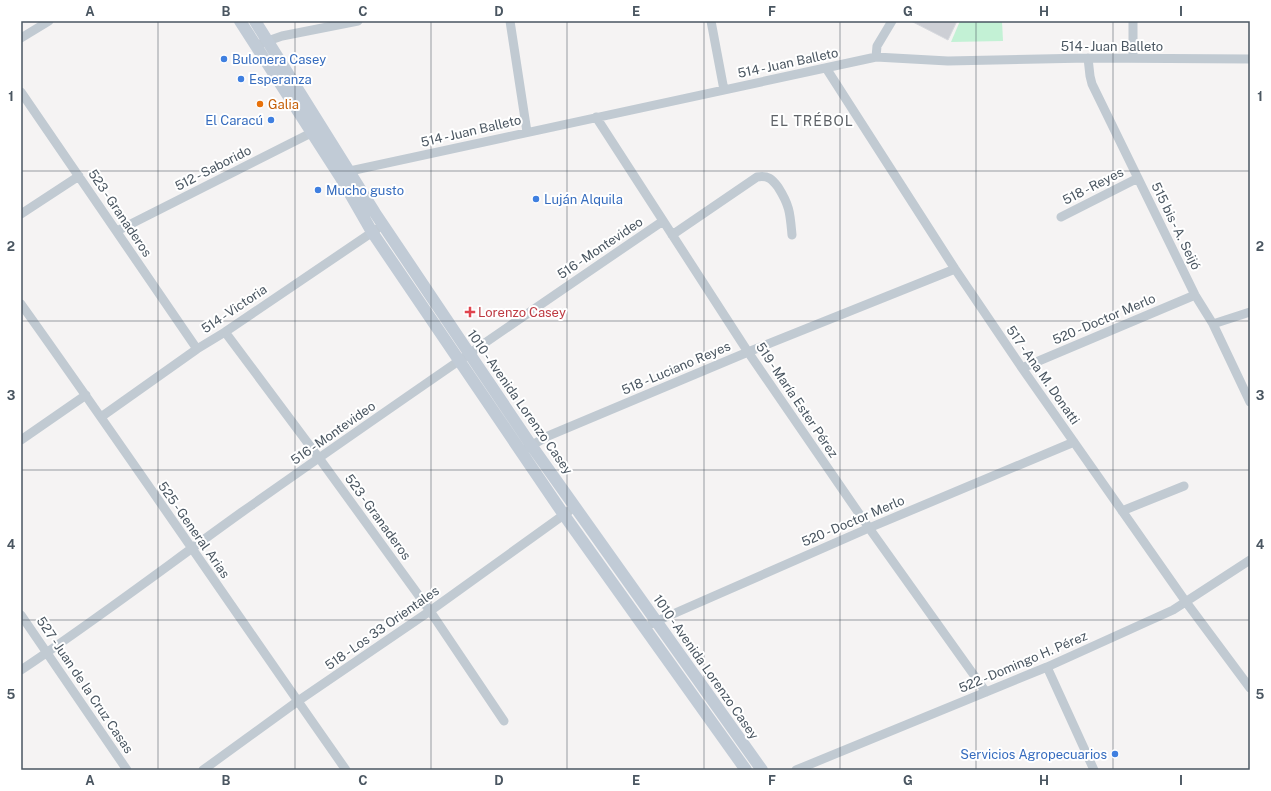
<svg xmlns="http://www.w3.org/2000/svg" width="1271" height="791" font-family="'Public Sans',sans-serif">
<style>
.green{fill:#c3f1d5}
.building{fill:#cdcfd5;stroke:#d7d9de}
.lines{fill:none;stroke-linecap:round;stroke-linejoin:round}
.minor{stroke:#c1cad2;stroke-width:9}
.secondary{stroke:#c1cbd6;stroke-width:12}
.grid{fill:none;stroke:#4a5661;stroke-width:1;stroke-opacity:0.55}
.shop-dot{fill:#3f7fe0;stroke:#fff;stroke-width:1.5}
.food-dot{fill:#e8710a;stroke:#fff;stroke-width:1.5}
.health-dot{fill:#e0444e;stroke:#fff;stroke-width:1.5}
.labels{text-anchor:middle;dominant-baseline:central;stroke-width:4;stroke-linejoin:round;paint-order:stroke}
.street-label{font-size:13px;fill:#4a5661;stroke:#fff}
.shop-label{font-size:13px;fill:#366cbe;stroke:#fff;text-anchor:start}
.food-label{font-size:13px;fill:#c56008;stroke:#fff;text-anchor:start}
.health-label{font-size:13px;fill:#be3a42;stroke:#fff;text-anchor:start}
.neighbourhood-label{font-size:14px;letter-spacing:1px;fill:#5f6368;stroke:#fff}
.neatline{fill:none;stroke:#4a5661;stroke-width:1.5}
.grid-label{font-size:13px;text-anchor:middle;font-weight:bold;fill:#4a5661}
</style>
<rect width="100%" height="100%" fill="#f5f3f3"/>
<!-- green -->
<path class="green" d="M960 21H1002L1003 41 951 42Z"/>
<!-- building -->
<path class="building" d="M911 21H957L948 40Z"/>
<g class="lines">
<!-- minor -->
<path class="minor" d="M510 21 527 132
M711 21 724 90
M21 38 49 21
M262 43 282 36 358 21
M876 57 877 46 892 21
M1088 58 1090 76 1092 84 1195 295 1213 324 1250 402
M1133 58V21
M826 68 955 269 1022 368 1186 602 1250 688
M21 92 197 349
M596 117 748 352 869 528 986 692
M345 175 350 171 876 57 948 61 1088 58 1250 59
M21 214 79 176
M1061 217 1138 178
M117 231 317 130
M672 235 757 177C768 175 772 179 778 187 790 206 790 213 792 235
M21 304C131 458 237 615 346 770
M1213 324 1250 312
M225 332 319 458 430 611 504 721
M1022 368 1195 295
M101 417 197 349 225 332 377 229
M21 440 86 395
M527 448 548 436 748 352 955 269
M1122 511 1184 486
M21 615 127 770
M651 624 657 621 869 528 1074 442
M1047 667 1094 770
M21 670C96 620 168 565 242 512 381 414 522 317 663 221
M203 770 298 701 430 611 569 511
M796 770 1047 667 1173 610 1250 560"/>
<!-- secondary -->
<path class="secondary" d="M240 21 341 178 372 232 564 515 746 770
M255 21 375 213 469 353 531 445 762 770"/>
</g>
<!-- grid -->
<path class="grid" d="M158 21V770M295 21V770M431 21V770M567 21V770M704 21V770M840 21V770M976 21V770M1113 21V770M21 171H1250M21 321H1250M21 470H1250M21 620H1250"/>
<!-- markers -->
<g class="shop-dot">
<circle cx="224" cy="59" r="4"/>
<circle cx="241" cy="79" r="4"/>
<circle cx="271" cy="120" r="4"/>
<circle cx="318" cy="190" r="4"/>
<circle cx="536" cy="199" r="4"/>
<circle cx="1115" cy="754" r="4"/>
</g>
<circle class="food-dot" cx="260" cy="104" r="4"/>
<path class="health-dot" d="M468 306h4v4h4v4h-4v4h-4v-4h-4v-4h4z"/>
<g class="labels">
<!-- street labels -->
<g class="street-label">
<text x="1112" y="46">514 - Juan Balleto</text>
<text transform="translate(788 63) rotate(-12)">514 - Juan Balleto</text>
<text transform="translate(471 131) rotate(-13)">514 - Juan Balleto</text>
<text transform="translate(213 168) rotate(-27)">512 - Saborido</text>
<text transform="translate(1093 186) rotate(-27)">518 - Reyes</text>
<text transform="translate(120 213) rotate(56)">523 - Granaderos</text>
<text transform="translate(1176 226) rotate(64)">515 bis - A. Seijó</text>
<text transform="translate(600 248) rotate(-34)">516 - Montevideo</text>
<text transform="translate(234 309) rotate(-34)">514 - Victoria</text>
<text transform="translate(1104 319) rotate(-23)">520 - Doctor Merlo</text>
<text transform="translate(676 368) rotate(-23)">518 - Luciano Reyes</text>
<text transform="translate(1043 375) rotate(55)">517 - Ana M. Donatti</text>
<text transform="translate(797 400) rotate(56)">519 - María Ester Pérez</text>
<text transform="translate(520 402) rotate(55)">1010 - Avenida Lorenzo Casey</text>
<text transform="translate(333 433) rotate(-35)">516 - Montevideo</text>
<text transform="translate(378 517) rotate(54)">523 - Granaderos</text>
<text transform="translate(853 521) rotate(-23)">520 - Doctor Merlo</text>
<text transform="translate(194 530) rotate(55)">525 - General Arias</text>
<text transform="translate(382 628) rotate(-35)">518 - Los 33 Orientales</text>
<text transform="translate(1023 662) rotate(-23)">522 - Domingo H. Pérez</text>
<text transform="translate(706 667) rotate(55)">1010 - Avenida Lorenzo Casey</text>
<text transform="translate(85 685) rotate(56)">527 - Juan de la Cruz Casas</text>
</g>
<!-- shop labels -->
<g class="shop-label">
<text x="232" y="59">Bulonera Casey</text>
<text x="249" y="79">Esperanza</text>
<text x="263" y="120" text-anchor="end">El Caracú</text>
<text x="326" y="190">Mucho gusto</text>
<text x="544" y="199">Luján Alquila</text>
<text x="1107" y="754" text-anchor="end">Servicios Agropecuarios</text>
</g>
<!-- food labels -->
<g class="food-label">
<text x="268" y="104">Galia</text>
</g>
<!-- health labels -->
<g class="health-label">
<text x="478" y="312">Lorenzo Casey</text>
</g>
<!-- neighbourhood labels -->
<g class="neighbourhood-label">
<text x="812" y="121">EL TRÉBOL</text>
</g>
</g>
<!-- border -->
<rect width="1271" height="791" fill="none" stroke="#ffffff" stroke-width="44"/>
<rect x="22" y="22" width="1227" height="747" class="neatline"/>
<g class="grid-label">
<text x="90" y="16">A</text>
<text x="226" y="16">B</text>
<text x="363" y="16">C</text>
<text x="499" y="16">D</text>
<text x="636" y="16">E</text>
<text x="772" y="16">F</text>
<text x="908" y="16">G</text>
<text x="1044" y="16">H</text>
<text x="1181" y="16">I</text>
<text x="11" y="101">1</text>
<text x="1260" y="101">1</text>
<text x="11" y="251">2</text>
<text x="1260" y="251">2</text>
<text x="11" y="400">3</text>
<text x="1260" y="400">3</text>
<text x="11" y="549">4</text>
<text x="1260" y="549">4</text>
<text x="11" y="699">5</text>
<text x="1260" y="699">5</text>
<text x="90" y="785">A</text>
<text x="226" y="785">B</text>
<text x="363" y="785">C</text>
<text x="499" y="785">D</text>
<text x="636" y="785">E</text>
<text x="772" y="785">F</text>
<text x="908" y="785">G</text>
<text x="1044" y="785">H</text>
<text x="1181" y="785">I</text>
</g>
</svg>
